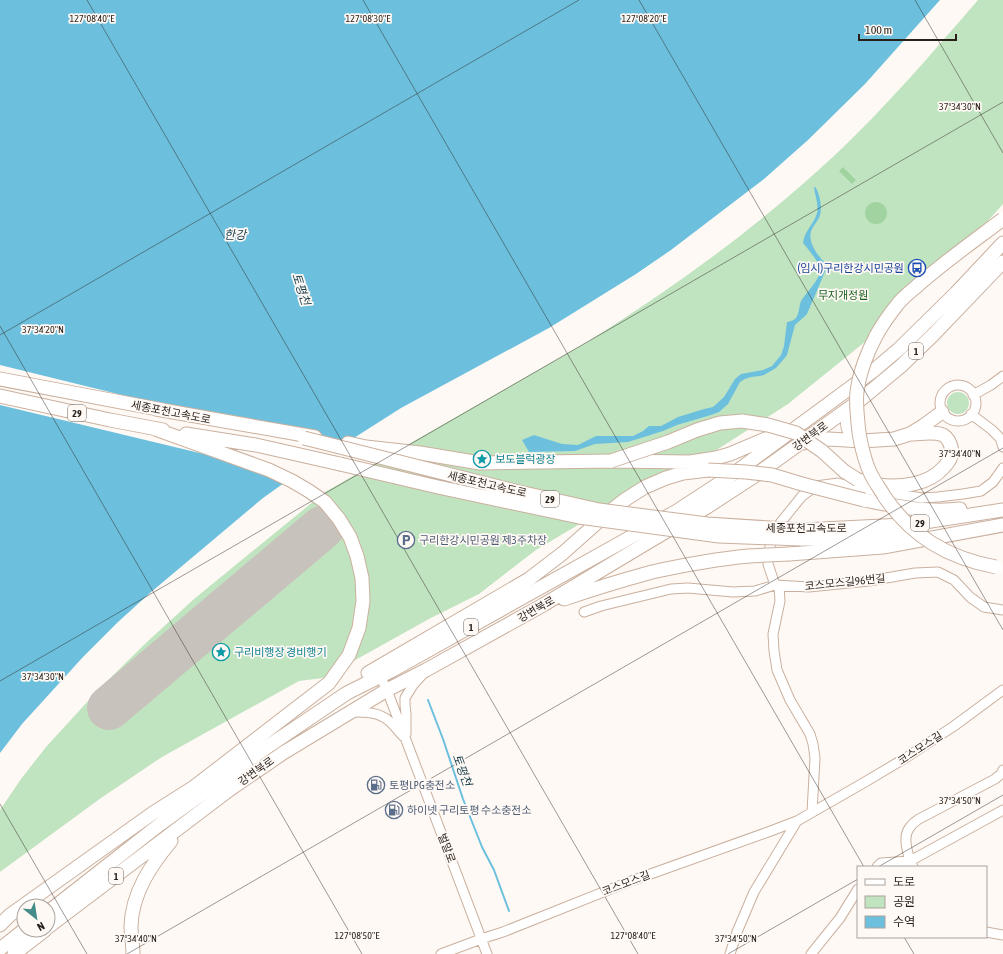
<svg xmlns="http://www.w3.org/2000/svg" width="1003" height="954" font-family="'Asap Condensed','Noto Sans KR',sans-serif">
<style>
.green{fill:#c1e4c0}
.forest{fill:#a0d39f}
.water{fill:#6dc0dd}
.pier{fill:#fff9f5}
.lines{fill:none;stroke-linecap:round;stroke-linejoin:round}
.stream{stroke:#6dc0dd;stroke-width:2}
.runway{stroke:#c8c2bc;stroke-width:44}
.minor-casing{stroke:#cab09e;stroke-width:11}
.highway-casing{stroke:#cab09e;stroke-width:15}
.minor{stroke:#fff;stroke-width:9}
.highway{stroke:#fff;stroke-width:13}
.highway-bridge-casing{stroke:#cab09e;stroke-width:15;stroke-linecap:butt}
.highway-bridge{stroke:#fff;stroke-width:13}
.ticks{fill:none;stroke:#281f18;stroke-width:1;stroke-opacity:0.45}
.labels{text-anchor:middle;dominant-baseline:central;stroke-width:3.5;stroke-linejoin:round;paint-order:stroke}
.shield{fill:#fff9f5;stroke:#68605a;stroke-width:1}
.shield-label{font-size:10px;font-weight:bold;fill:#281f18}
.transit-label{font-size:11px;fill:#164399;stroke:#fff9f5;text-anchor:end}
.park-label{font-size:11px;fill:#19601e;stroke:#fff9f5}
.street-label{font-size:11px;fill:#281f18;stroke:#fff9f5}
.culture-label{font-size:11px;fill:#0d838f;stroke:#fff9f5;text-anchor:start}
.service-label{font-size:11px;fill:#4e5e75;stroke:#fff9f5;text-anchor:start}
.water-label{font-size:12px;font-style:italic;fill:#1d434f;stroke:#fff9f5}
.ticks-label{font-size:10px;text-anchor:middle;fill:#281f18;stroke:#fff9f5;stroke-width:3.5;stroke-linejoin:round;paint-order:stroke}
</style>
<rect width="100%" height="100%" fill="#fff9f5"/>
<!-- green -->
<path class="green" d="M978 0H1003V204L955 258 881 329 788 404 684 471 640 488 536 550 479 594 429 619 323 678 299 681 162 757 101 798 0 872V810L21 779 46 747 99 689 148 641 194 599 325 492 587 342C675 287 759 226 835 155 886 107 932 53 978 0Z
M947 403a11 11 0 1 1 22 0a11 11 0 1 1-22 0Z"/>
<!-- forest -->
<path class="forest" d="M843 167 856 180 852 184 839 171Z
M865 213a11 11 0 1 1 22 0a11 11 0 1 1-22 0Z"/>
<!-- water -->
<path class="water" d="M0 0H940L865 84 808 140 764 179 671 250 636 274 549 328 401 408 291 478 263 498 150 593 118 622 83 657 22 724 0 753Z
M814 187H815L816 188C820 196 823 209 819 218 817 222 814 225 812 229 806 241 818 256 826 264L827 267 816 293 807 314 804 317 795 325 787 355 783 360 776 368 764 375 760 376 751 377 745 379 740 382 728 404 719 412 711 415 677 425 663 431 628 442 595 444 575 451 529 452 522 440 534 435 562 444 578 445 596 436H633L643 431 649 426H661L678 417 704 409 713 407 724 397 735 379 741 374 763 370 772 366 781 355 784 346 787 322C791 321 793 321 796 318 799 314 799 306 801 301 805 294 822 277 820 269 819 262 808 249 803 243 804 231 814 224 817 213 819 205 815 196 814 187Z"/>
<!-- pier -->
<path class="pier" d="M0 365 309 441 345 446 292 479 212 456 0 405Z"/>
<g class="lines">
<!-- stream -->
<path class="stream" d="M428 700 443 739 463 799 482 847 494 870 509 911"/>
<!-- runway -->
<path class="runway" d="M109 708 322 528"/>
<defs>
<path id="minor" d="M940 403a18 18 0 1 1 36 0a18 18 0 1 1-36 0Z
M973 395 991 385 1003 376
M971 414 992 430 1000 438 1003 447
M775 585 768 564V557L773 532 802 496 816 486 838 483 858 488 922 498 938 497 963 494 981 491 993 482 1003 468
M775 585 779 587 780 601 773 634 774 651 777 670 790 700 810 734 813 744 815 758 812 812
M584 612 601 606 671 589 688 588 733 592 755 591 775 585 809 587 869 581 915 573 938 572 954 580 970 597 984 607 1003 610
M380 676 387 690 406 740 487 954
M352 712C365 712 379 712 389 721 394 725 398 731 403 736
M406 734V714L405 705V698L413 685 422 675
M1003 770 1001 774 995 779 919 819C916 821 913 823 911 826 902 835 907 850 910 861L1003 810
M877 867 881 863 910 861 913 867
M986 932 1003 935
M441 954 481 939 503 932 631 881 768 832 797 821 865 782 907 757 954 726 1003 690
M730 954 737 932 754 892 797 821
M811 954 840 918 858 889"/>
<path id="highway" d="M0 379 163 410
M0 396 110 420 163 430
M856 405C849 414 843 426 853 435 856 437 859 439 862 441
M156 409 315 437
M186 434 256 445 340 464
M348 443 366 447 420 453 480 463 611 461 690 462 716 458 730 454 782 432
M802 443 829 439 862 441 894 439 910 434 923 426 942 412
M858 480C864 481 871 484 878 485 900 488 929 485 944 467 948 463 952 457 952 451 951 445 948 438 943 435 934 431 920 434 910 434
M864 500C895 506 927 513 960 509
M801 530 903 525 931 521 1003 510
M801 539H841L908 534
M789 554 883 547 1003 525
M564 599C593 589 623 580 652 572 684 565 717 559 749 556
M368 673 529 579 563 553 608 513 626 499 645 487 666 478 683 473 708 470
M48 912 159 825 270 745 347 693 391 671 622 542 677 511 729 477 873 371 899 349 956 293 1003 243
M0 925 10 915 153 813 194 787 329 683 349 655 359 628 363 601 362 578 357 556 350 537 339 519 325 502 309 491 292 481 269 470 155 429
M48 927 229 790 283 753 387 690 426 670 543 605 707 507 753 477 859 401 901 366 934 334 1003 262
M0 949 24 930
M14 954 45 930
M133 954C133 945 131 935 131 926 132 893 151 865 171 841"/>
</defs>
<!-- minor casing -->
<use href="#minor" class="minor-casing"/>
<!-- highway casing -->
<use href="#highway" class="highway-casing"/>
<!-- minor -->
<use href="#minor" class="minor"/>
<!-- highway -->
<use href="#highway" class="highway"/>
<defs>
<path id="highway-bridge" d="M304 438 515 491 599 510 707 524 801 530
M611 461 668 442 697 430 720 423 742 421 768 425 796 433 822 451 844 471 858 480
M340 464 438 487 579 517 719 536 801 539
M708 470 746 472 772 475 802 484 864 500
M749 556 789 554
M996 567C948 558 912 537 884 496 881 490 876 484 873 478 865 465 859 438 858 423 857 412 855 397 858 386 860 372 868 351 875 338 881 326 889 315 897 305 902 298 910 292 917 286 944 262 974 241 1003 219"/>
</defs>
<!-- highway-bridge casing -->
<use href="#highway-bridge" class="highway-bridge-casing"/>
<!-- highway-bridge -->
<use href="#highway-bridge" class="highway-bridge"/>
</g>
<!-- ticks -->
<path class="ticks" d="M87 0 638 954M363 0 864 867M639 0 1003 630M915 0 1003 153M0 326 362 954M0 335 579 0M0 681 1003 102M0 804 87 954M878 867 1003 795M904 937 914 954M127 954 1003 448M728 954 858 879"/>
<!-- icons -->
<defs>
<symbol id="bus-ring" viewBox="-11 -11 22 22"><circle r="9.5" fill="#fff9f5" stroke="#1a4fb4" stroke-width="1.5"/><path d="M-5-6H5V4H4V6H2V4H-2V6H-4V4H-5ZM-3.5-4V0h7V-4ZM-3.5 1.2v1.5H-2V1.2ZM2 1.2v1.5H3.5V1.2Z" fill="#1a4fb4"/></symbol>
<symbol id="sight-ring" viewBox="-11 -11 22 22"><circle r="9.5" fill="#fff9f5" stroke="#0f9aa8" stroke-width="1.5"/><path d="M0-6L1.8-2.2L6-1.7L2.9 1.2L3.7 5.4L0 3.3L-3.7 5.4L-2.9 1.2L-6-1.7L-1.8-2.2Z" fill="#0f9aa8"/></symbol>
<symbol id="parking-ring" viewBox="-11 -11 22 22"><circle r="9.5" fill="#fff9f5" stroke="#5c6f8a" stroke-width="1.5"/><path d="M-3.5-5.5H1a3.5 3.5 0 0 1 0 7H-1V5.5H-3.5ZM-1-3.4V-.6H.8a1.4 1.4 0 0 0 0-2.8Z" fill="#5c6f8a"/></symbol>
<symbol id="fuel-ring" viewBox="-11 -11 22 22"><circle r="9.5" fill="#fff9f5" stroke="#5c6f8a" stroke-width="1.5"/><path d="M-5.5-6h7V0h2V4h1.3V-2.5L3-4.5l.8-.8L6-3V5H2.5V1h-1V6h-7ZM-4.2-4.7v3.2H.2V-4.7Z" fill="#5c6f8a"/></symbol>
</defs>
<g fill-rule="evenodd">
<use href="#bus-ring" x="907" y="258" width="20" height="20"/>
<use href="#sight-ring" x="472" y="449" width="20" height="20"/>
<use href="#parking-ring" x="396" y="530" width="20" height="20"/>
<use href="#sight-ring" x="211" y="642" width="20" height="20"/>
<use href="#fuel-ring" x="366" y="775" width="20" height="20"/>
<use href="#fuel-ring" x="384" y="800" width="20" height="20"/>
</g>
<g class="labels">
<!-- shield labels -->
<g class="shield">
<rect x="909" y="343" width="14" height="16" rx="3"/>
<rect x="68" y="405" width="18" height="16" rx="3"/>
<rect x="541" y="491" width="18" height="16" rx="3"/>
<rect x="911" y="515" width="18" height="16" rx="3"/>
<rect x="464" y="619" width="14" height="16" rx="3"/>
<rect x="109" y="868" width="14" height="16" rx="3"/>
</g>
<g class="shield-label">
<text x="916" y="351">1</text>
<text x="77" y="413">29</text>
<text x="550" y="499">29</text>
<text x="920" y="523">29</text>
<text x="471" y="627">1</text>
<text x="116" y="876">1</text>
</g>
<!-- transit labels -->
<g class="transit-label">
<text x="904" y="268">(임시)구리한강시민공원</text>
</g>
<!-- park labels -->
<g class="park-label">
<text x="843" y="295">무지개정원</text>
</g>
<!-- street labels -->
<g class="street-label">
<text transform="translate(171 412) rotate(11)">세종포천고속도로</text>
<text transform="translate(810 436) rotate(-36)">강변북로</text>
<text transform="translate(487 484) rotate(13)">세종포천고속도로</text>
<text x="806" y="528">세종포천고속도로</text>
<text transform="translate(845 582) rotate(-6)">코스모스길96번길</text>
<text transform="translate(536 609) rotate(-30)">강변북로</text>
<text transform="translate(920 748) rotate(-33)">코스모스길</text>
<text transform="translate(256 771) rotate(-35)">강변북로</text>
<text transform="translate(447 848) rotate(69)">벌말로</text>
<text transform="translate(626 883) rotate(-21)">코스모스길</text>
</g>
<!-- culture labels -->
<g class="culture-label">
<text x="495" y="459">보도블럭광장</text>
<text x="234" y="652">구리비행장 경비행기</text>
</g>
<!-- service labels -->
<g class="service-label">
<text x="419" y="540">구리한강시민공원 제3주차장</text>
<text x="389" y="785">토평LPG충전소</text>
<text x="407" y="810">하이넷 구리토평 수소충전소</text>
</g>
<!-- water labels -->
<g class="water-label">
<text x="235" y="235">한강</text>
<text transform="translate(301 289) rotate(72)">토평천</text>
<text transform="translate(462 770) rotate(70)">토평천</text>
</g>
</g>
<g class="ticks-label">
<text x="92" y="22">127°08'40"E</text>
<text x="368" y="22">127°08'30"E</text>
<text x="644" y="22">127°08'20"E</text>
<text x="960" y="110">37°34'30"N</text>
<text x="43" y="333">37°34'20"N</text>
<text x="960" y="457">37°34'40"N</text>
<text x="43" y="680">37°34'30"N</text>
<text x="960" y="804">37°34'50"N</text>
<text x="357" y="939">127°08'50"E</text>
<text x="633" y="939">127°08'40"E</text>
<text x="136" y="942">37°34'40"N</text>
<text x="736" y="942">37°34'50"N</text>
</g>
<!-- legend -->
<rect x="857" y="866" width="130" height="72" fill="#fff9f5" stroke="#a9a29d"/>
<rect x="865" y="879" width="20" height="6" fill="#ffffff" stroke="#a9a29d"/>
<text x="893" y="886" font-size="12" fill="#281f18">도로</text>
<rect x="865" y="896" width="20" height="12" fill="#c1e4c0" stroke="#a9a29d"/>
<text x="893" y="906" font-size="12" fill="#281f18">공원</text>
<rect x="865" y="916" width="20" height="12" fill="#6dc0dd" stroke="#a9a29d"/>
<text x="893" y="926" font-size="12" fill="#281f18">수역</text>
<!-- north arrow -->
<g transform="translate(36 918) rotate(150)"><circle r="19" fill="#fff9f5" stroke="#a9a29d"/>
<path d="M0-3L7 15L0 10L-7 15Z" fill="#448c89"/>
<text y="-6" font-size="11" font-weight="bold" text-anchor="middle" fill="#281f18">N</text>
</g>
<!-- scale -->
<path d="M859 34v6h97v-6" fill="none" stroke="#281f18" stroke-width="2"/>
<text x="865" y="34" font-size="12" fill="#281f18" stroke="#fff9f5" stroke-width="3" paint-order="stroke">100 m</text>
</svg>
